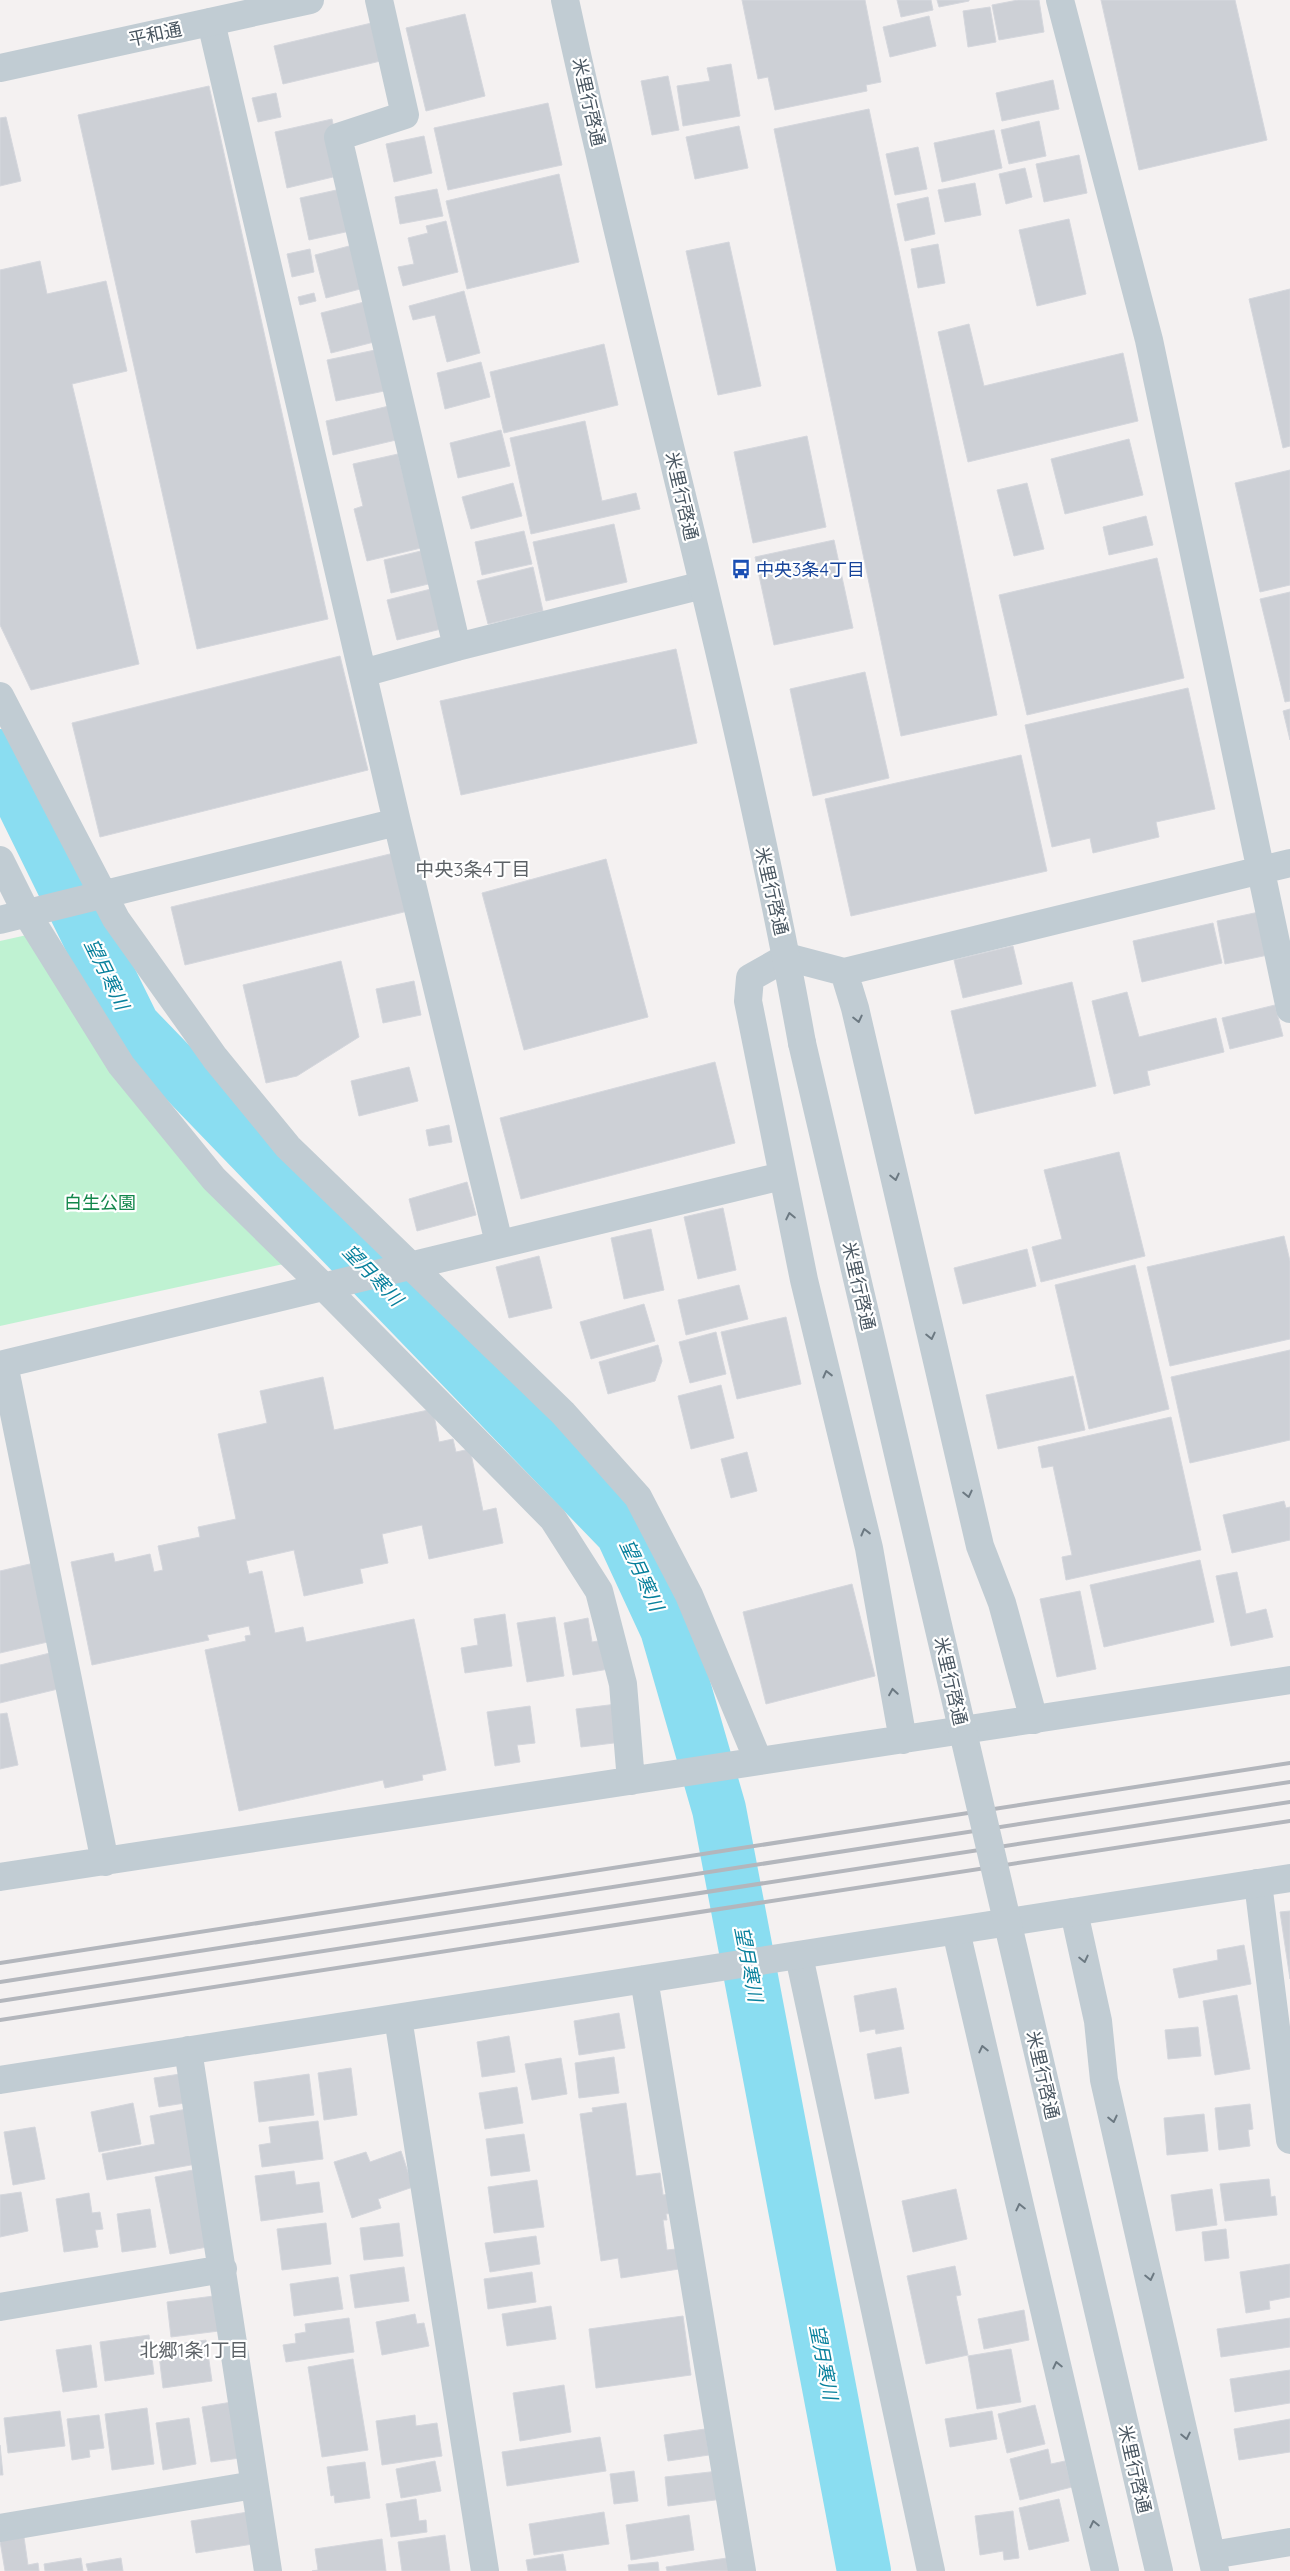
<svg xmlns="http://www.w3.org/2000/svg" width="1290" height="2571" font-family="Quicksand,'Noto Sans JP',sans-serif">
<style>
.green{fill:#bff2d2}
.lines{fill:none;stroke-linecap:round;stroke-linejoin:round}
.river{stroke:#8addf1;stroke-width:54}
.building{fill:#cdd0d6;stroke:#d5d7dd}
.minor{stroke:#c1ccd3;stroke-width:28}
.tertiary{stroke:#c1ccd3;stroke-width:28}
.rail{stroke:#b3b6bc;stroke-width:4}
.tertiary-bridge{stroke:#c1ccd3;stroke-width:28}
.oneway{stroke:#6c7982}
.labels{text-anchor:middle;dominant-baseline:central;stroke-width:4.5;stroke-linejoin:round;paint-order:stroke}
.street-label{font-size:18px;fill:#485560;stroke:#fff}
.transit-label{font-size:18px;fill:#164399;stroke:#fff;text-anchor:start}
.park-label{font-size:18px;fill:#13874b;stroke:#fff}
.neighbourhood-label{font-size:19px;fill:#5d6267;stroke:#fff}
.water-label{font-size:19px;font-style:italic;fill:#07809c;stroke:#fff}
</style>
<rect width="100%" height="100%" fill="#f4f1f1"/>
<!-- green -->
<path class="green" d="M36 933 288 1263 0 1326V941Z"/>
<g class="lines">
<!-- river -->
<path class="river" d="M0 756 133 1026 622 1532 667 1629 719 1809 864 2571"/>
</g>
<!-- building -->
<path class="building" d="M742 0H865L881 82 866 85 867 91 775 110 768 77 758 79Z
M897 0H931L933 10 901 17Z
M937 0H969V1L939 7Z
M1018 0H1039L1044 32 999 40 992 5Z
M1101 0H1235L1267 140 1139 170Z
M990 7 996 42 968 47 963 11Z
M465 14 485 96 426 111 406 28Z
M929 16 936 46 890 57 883 27Z
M380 21 389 59 283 84 274 46Z
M731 64 740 116 683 126 677 86 710 81 707 68Z
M668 76 679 130 652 135 641 81Z
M1053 80 1059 109 1002 121 996 93Z
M209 86 328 619 197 649 78 115Z
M276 93 281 117 258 122 252 98Z
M548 103 562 165 448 190 434 128Z
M869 109 997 715 901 736 774 129Z
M6 117 21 181 0 186V118Z
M332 119 342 168 332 170 333 177 287 188 275 132Z
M1039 121 1046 156 1009 164 1001 130Z
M739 126 748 168 695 179 686 137Z
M994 130 1002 168 942 182 934 143Z
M424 136 432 173 394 182 386 144Z
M918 147 927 189 895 195 886 154Z
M1079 155 1087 193 1044 202 1036 164Z
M1025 168 1032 197 1006 204 999 174Z
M559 174 579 262 467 289 446 201Z
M975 183 981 215 945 222 938 190Z
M341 189 350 231 309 240 300 198Z
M437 189 443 216 400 224 395 197Z
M928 197 935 234 905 241 897 204Z
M1069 219 1086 294 1037 306 1019 230Z
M446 221 458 272 403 286 398 267 414 264 408 238 428 233 426 226Z
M729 242 761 386 718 395 686 251Z
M938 244 945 283 918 288 911 249Z
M353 245 364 288 326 298 315 255Z
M310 249 314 272 292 277 287 254Z
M40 261 47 294 106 281 127 371 72 384 139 664 31 690 0 625V270Z
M1290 289V446L1283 448 1249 299Z
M464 291 480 353 447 362 435 315 413 320 409 306Z
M314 293 316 301 300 305 298 297Z
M364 302 374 342 331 353 321 313Z
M969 324 984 386 1123 353 1138 421 968 462 938 332Z
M604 344 618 405 504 433 490 372Z
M380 349 389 390 336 401 327 360Z
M481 362 490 397 445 409 437 373Z
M389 406 396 440 333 455 326 421Z
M585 421 602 501 636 493 640 509 531 534 510 438Z
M501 430 510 466 458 478 450 443Z
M807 436 826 527 753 543 734 452Z
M1129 439 1143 495 1065 514 1051 459Z
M398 454 421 548 367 561 354 509 363 506 353 464Z
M1290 470V585L1260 592 1235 483Z
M513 483 522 516 471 529 462 497Z
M1027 483 1044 549 1014 556 997 490Z
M1146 516 1153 545 1109 555 1103 527Z
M614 524 627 582 546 601 533 542Z
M524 531 532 564 482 575 475 542Z
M834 540 853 628 774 645 755 557Z
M433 548 441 581 391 593 384 560Z
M1157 558 1184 678 1027 715 999 595Z
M533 567 543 611 488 624 477 581Z
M431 589 441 629 397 640 387 600Z
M1290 592V701L1285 702 1260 599Z
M676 649 697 743 461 795 440 701Z
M340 656 368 770 100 837 72 723Z
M865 672 889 778 813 796 790 689Z
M1188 688 1215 809 1156 822 1159 837 1093 853 1090 838 1052 847 1025 725Z
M1290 709V740L1283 711Z
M1021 755 1047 871 851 916 825 799Z
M394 853 408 911 185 965 171 907Z
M606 859 648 1017 524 1050 482 893Z
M1259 912 1268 955 1225 964 1217 921Z
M1213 923 1222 963 1142 982 1133 941Z
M1013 946 1022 984 963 998 954 960Z
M341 961 359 1037 297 1076 266 1083 243 985Z
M414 981 421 1015 383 1023 376 989Z
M1072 982 1096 1086 975 1114 951 1011Z
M1127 992 1139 1037 1216 1018 1224 1052 1147 1071 1150 1085 1114 1094 1092 1001Z
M1275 1005 1283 1036 1230 1049 1222 1018Z
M715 1062 735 1143 521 1199 500 1118Z
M409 1067 418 1101 359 1116 351 1081Z
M449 1125 452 1142 429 1146 426 1130Z
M1119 1152 1145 1256 1041 1282 1032 1247 1062 1239 1044 1170Z
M467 1182 476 1215 417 1231 409 1199Z
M723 1208 736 1270 698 1279 684 1217Z
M651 1229 664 1290 624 1299 611 1238Z
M1284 1236 1290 1261V1339L1170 1366 1147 1267Z
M1027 1249 1036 1286 963 1304 954 1268Z
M539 1256 552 1308 509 1318 496 1267Z
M1135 1265 1169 1409 1089 1429 1055 1285Z
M739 1285 748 1319 686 1335 678 1300Z
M644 1304 655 1341 591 1359 580 1322Z
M786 1317 801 1384 737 1399 721 1332Z
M716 1332 726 1374 690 1383 679 1342Z
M658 1345 662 1361 655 1381 608 1394 599 1362Z
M1290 1350V1440L1190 1463 1171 1377Z
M1073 1376 1085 1430 998 1449 986 1395Z
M323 1377 334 1430 433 1409 439 1442 453 1439 456 1452 470 1449 483 1511 496 1508 503 1543 429 1559 422 1525 382 1534 388 1563 360 1569 363 1583 304 1596 294 1550 246 1561 249 1574 262 1571 275 1633 303 1627 306 1642 414 1619 446 1770 422 1775 423 1780 385 1788 383 1780 239 1811 205 1650 246 1641 245 1636 251 1635 249 1626 207 1635 209 1640 92 1665 71 1562 113 1553 115 1562 150 1554 154 1572 163 1570 158 1546 200 1537 198 1527 236 1519 218 1434 267 1423 260 1391Z
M721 1385 734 1438 691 1449 678 1396Z
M1171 1417 1201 1550 1066 1580 1062 1557 1072 1555 1053 1466 1042 1468 1038 1447Z
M747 1452 757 1491 731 1498 721 1459Z
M1284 1501 1286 1508 1290 1507V1540L1232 1553 1223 1515Z
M1200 1560 1214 1622 1104 1647 1090 1585Z
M34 1563 52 1641 0 1653V1571Z
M1237 1572 1246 1614 1266 1609 1273 1637 1231 1646 1216 1576Z
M852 1584 875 1676 766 1704 743 1612Z
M1080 1591 1096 1669 1057 1677 1040 1599Z
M505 1614 512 1666 465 1673 461 1648 478 1645 474 1619Z
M555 1617 564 1676 527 1682 517 1623Z
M588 1618 592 1642 610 1639 615 1668 573 1675 564 1623Z
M50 1653 58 1689 0 1703V1665Z
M617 1704 622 1742 581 1747 576 1709Z
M530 1706 535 1743 517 1745 520 1762 495 1766 487 1712Z
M7 1713 18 1765 0 1769V1714Z
M1290 1911V1979L1280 1912Z
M1244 1945 1251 1984 1179 1998 1173 1969 1218 1960 1217 1950Z
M896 1988 904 2029 876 2034 875 2029 860 2032 854 1996Z
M1237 1995 1250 2069 1215 2075 1203 2001Z
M619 2013 625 2048 579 2055 574 2021Z
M1198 2027 1201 2056 1168 2059 1165 2030Z
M509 2036 515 2072 482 2077 477 2042Z
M901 2047 909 2093 875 2099 867 2054Z
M614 2057 619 2093 579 2098 575 2063Z
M561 2058 567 2094 532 2100 525 2064Z
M351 2068 357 2115 324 2120 318 2073Z
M180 2074 185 2103 159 2107 154 2078Z
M309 2074 314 2115 259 2122 254 2082Z
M517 2087 523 2123 485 2129 479 2093Z
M133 2103 141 2144 99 2152 91 2112Z
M626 2103 636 2176 660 2173 663 2195 670 2194 673 2213 666 2214 667 2220H663L667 2250 676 2249 679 2269 621 2278 618 2258 601 2261 580 2114 593 2112 592 2108Z
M1250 2104 1253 2129 1248 2130 1250 2146 1219 2150 1215 2108Z
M192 2108 202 2163 107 2180 102 2154 155 2144 150 2116Z
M1204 2114 1208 2151 1167 2155 1164 2118Z
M318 2121 323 2159 262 2167 259 2145 271 2143 269 2127Z
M35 2127 45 2179 13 2185 4 2132Z
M524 2134 530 2171 491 2176 486 2139Z
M401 2151 413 2187 378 2199 381 2208 352 2218 334 2162 366 2152 370 2162Z
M193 2170 207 2247 170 2254 155 2177Z
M294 2171 296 2185 319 2182 323 2212 261 2221 255 2176Z
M1269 2179 1271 2197 1275 2196 1277 2215 1225 2221 1220 2184Z
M537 2180 544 2227 494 2233 488 2187Z
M956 2189 967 2239 913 2252 902 2201Z
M1212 2189 1217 2225 1176 2231 1171 2195Z
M21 2192 28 2231 0 2237V2195Z
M89 2193 92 2213 100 2212 103 2229 95 2230 98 2247 64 2252 56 2199Z
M150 2209 156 2247 122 2252 117 2214Z
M326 2223 331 2264 282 2270 277 2229Z
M399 2223 403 2256 364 2260 360 2228Z
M1226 2229 1229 2258 1205 2261 1202 2232Z
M536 2236 540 2264 490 2272 485 2243Z
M1290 2264V2297L1269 2301 1270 2309 1246 2313 1240 2272Z
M955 2266 961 2295 956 2296 968 2355 926 2364 907 2276Z
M404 2267 409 2301 355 2308 350 2275Z
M532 2272 536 2302 488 2309 484 2279Z
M338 2277 343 2309 294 2316 290 2284Z
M214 2296 219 2331 171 2337 167 2302Z
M551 2306 556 2339 507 2346 502 2314Z
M1024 2310 1029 2340 984 2349 978 2319Z
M415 2314 417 2324 424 2323 429 2346 382 2355 376 2322Z
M683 2316 691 2375 596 2388 589 2329Z
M349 2318 354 2352 286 2362 283 2345 296 2343 295 2334 306 2332 305 2324Z
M1290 2318V2347L1221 2357 1217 2329Z
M149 2335 154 2374 105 2381 100 2342Z
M206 2340 212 2381 163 2388 158 2347Z
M91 2345 97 2387 63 2392 56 2350Z
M1011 2349 1021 2402 977 2409 968 2356Z
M353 2359 368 2450 322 2457 308 2367Z
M1290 2370V2403L1235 2412 1230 2379Z
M564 2385 571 2432 520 2441 513 2393Z
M238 2401 247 2457 211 2462 202 2407Z
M1035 2405 1045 2444 1007 2453 998 2414Z
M147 2408 154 2464 112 2470 105 2414Z
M60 2411 65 2446 8 2453 4 2418Z
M992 2411 997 2439 950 2447 945 2419Z
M99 2415 104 2448 89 2450 90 2457 72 2460 67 2419Z
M415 2415 416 2426 437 2423 442 2456 382 2465 376 2421Z
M189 2418 196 2464 163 2470 156 2423Z
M1290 2419V2452L1239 2460 1234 2429Z
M705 2429 709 2455 668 2461 664 2435Z
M600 2437 606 2471 507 2486 502 2452Z
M0 2445 3 2475H0Z
M1048 2449 1051 2464 1065 2461 1072 2487 1020 2500 1010 2459Z
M435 2461 441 2491 401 2498 396 2469Z
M365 2462 370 2498 335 2503 334 2495 331 2496 327 2467Z
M634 2471 638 2501 614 2504 610 2474Z
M719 2471 723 2499 668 2506 665 2477Z
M416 2499 419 2521 426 2520 427 2532 391 2537 386 2504Z
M1059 2499 1069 2541 1029 2550 1019 2508Z
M1013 2511 1019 2558 1004 2560 1003 2551 980 2555 975 2516Z
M248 2512 253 2544 196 2553 191 2521Z
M604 2512 609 2544 534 2555 529 2524Z
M689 2515 694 2550 631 2560 626 2525Z
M445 2535 450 2571H402L398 2542Z
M24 2537 28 2565 38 2563 39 2571H5L0 2541Z
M382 2539 386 2571H312L318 2570 315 2549Z
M563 2554 566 2571H528L526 2560Z
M81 2558 83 2571H45L44 2564Z
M121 2558 123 2571H88L86 2564Z
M727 2558 729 2571H667L666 2567Z
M658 2562 659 2571H629L628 2565Z"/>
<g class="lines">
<!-- minor -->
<path class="minor" d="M379 0 405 115 338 137 457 647
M1060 0 1149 340 1290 1009
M211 22 397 822 499 1243
M363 673 457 647 703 585
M0 696 116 919 215 1058 288 1147 563 1413 638 1497 689 1595 758 1760
M0 860 27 914 121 1065 214 1179 322 1285 553 1519 599 1591 623 1684 631 1781
M0 920 397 822
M844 972 855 1008 980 1546 1002 1603 1034 1720
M4 1364 105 1862
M0 1365 782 1176
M903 1740 869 1548 804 1280 748 1001 750 978 787 957 844 972 1290 863
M0 1877 1290 1680
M1258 1883 1290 2140
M1074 1912 1098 2021 1104 2080 1215 2571
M956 1931 1105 2571
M799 1956 931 2571
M644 1979 742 2571
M398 2018 485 2571
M188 2050 268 2571
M0 2080 760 1961
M0 2307 223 2269
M0 2528 254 2485
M1212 2555 1290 2542"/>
<!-- tertiary -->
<path class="tertiary" d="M565 0C640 348 739 692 802 1043
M0 68 310 0
M760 1961 1290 1878"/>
<!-- rail -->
<path class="rail" d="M0 1963 1290 1763
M0 1982 1290 1782
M0 2001 1290 1802
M0 2020 1290 1821"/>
<!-- tertiary-bridge -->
<path class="tertiary-bridge" d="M802 1043 1159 2571"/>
</g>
<!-- one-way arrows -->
<defs><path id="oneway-chevron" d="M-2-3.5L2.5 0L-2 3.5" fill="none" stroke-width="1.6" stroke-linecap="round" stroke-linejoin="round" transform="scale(1.25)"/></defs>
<g class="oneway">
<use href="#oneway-chevron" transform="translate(858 1019) rotate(77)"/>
<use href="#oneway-chevron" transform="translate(895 1177) rotate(77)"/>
<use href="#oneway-chevron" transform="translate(790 1216) rotate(-102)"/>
<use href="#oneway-chevron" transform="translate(931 1336) rotate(77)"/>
<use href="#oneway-chevron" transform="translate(827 1374) rotate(-104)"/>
<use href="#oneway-chevron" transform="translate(968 1494) rotate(77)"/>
<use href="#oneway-chevron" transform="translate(865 1532) rotate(-104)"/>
<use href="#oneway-chevron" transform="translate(893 1692) rotate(-99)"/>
<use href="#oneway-chevron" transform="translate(1084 1959) rotate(77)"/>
<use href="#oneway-chevron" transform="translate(983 2049) rotate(-103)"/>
<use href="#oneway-chevron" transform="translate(1113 2119) rotate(77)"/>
<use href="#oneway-chevron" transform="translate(1020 2207) rotate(-103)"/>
<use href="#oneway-chevron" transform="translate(1150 2277) rotate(77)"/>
<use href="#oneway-chevron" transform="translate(1057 2365) rotate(-103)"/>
<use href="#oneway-chevron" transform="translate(1186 2436) rotate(78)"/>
<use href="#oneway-chevron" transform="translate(1094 2524) rotate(-103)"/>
</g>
<!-- icons -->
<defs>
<symbol id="bus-bare" viewBox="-9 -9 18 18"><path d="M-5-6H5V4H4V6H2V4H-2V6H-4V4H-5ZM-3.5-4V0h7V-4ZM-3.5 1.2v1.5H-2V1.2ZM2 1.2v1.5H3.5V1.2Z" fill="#1a4fb4" stroke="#fff" stroke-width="2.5" paint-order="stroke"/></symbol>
</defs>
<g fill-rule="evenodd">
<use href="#bus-bare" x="727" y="555" width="28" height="28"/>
</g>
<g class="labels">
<!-- street labels -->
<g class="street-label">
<text transform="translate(155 34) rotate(-12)">平和通</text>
<text transform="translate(589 102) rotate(77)">米里行啓通</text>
<text transform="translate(682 496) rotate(77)">米里行啓通</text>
<text transform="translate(772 891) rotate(77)">米里行啓通</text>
<text transform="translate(859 1286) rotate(77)">米里行啓通</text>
<text transform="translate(951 1681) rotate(77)">米里行啓通</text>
<text transform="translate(1043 2075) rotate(77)">米里行啓通</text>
<text transform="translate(1135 2469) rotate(77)">米里行啓通</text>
</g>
<!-- transit labels -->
<g class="transit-label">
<text x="756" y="569">中央3条4丁目</text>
</g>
<!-- park labels -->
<g class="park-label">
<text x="100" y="1202">白生公園</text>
</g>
<!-- neighbourhood labels -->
<g class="neighbourhood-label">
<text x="473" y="869">中央3条4丁目</text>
<text x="194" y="2350">北郷1条1丁目</text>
</g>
<!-- water labels -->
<g class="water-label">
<text transform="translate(107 974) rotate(64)">望月寒川</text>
<text transform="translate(373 1275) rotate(46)">望月寒川</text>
<text transform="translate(642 1575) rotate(65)">望月寒川</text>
<text transform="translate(749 1964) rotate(79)">望月寒川</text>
<text transform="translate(824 2362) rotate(79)">望月寒川</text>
</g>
</g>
</svg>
